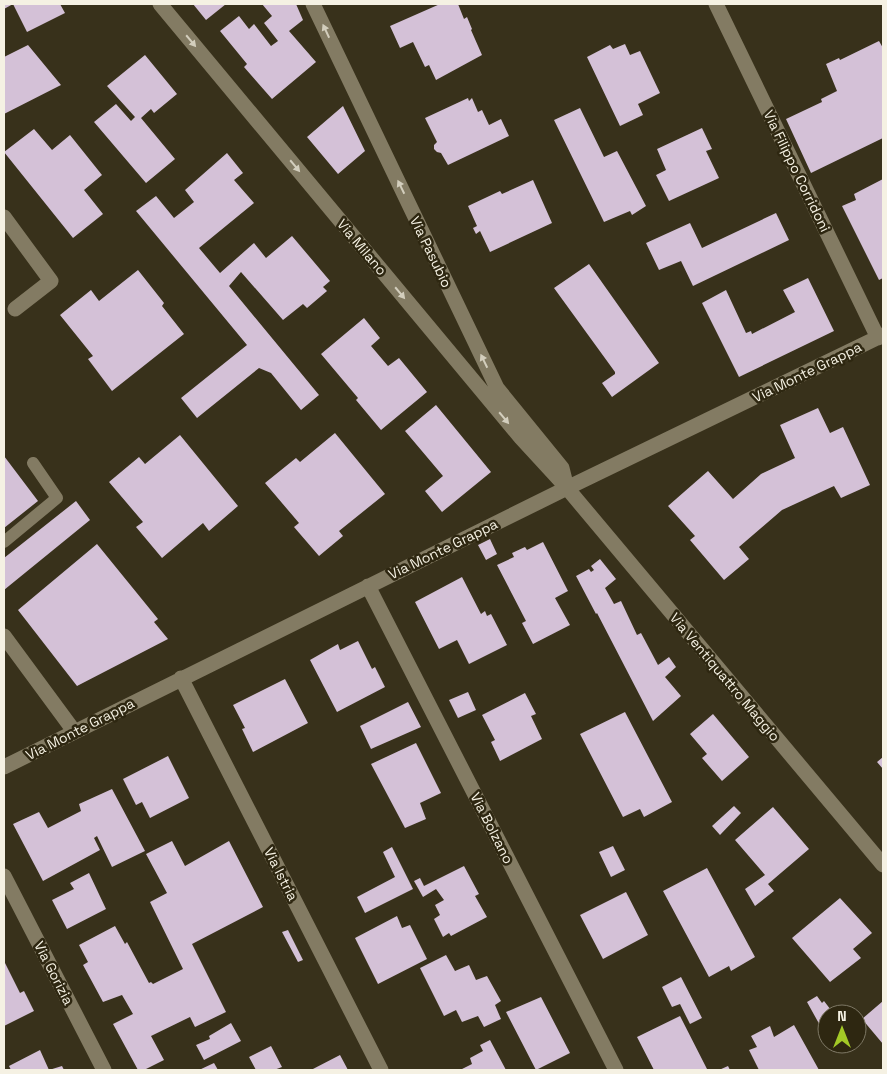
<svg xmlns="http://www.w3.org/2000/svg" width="887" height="1074" font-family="'Space Grotesk',sans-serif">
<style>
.building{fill:#d4c1d7}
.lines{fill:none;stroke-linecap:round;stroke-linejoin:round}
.lane{stroke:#837b63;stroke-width:12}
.street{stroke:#837b63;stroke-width:15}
.oneway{fill:#d3cebd}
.labels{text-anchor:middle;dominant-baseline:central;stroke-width:5;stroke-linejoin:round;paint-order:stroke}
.street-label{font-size:14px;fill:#f5f1e3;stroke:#2e2711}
</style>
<rect width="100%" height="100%" fill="#38311b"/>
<!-- building -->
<path class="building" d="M4 4H60L65 13 27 32 13 4 4 9Z
M193 4H226L206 20Z
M262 4H296L303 20 289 31 316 62 272 99 244 67 247 64 220 31 239 16 249 29 254 24 271 46 278 41 264 23 272 16Z
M440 4H458L464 19 467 17 472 29 471 30 482 55 436 80 429 65 425 67 413 42 400 48 390 26Z
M879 41 883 48V138L811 173 786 119 822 102 821 99 837 91 826 64 839 58 840 60Z
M625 44 630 55 640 51 660 93 638 104 643 115 620 126 587 57 610 45 613 49Z
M28 45 61 85 4 114V57Z
M145 55 177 94 154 113 151 109 141 118 175 159 146 183 94 122 116 104 131 121 135 117 107 86Z
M468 98 469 101 472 98 478 112 482 110 489 125 501 119 509 136 448 165 441 153 437 152 434 149V145L437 142 425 118Z
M343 106 365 151 338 174 307 137Z
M580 108 604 157 617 151 646 206 632 215 630 211 604 222 554 120Z
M702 128 712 149 706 151 719 178 669 201 656 175 666 170 657 149Z
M34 129 52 150 70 135 102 175 84 190 103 214 73 238 4 152Z
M227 153 243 173 234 180 254 203 199 248 220 273 254 243 266 258 292 236 330 281 323 287 327 291 307 308 303 304 283 320 241 272 229 286 319 395 301 410 271 373 259 368 197 418 181 398 247 345 136 211 156 196 174 218 194 202 185 190Z
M883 179V278L879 280 842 206 856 200 854 194Z
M533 180 552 223 490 252 480 231 476 234 473 228 477 226 468 206 500 191 502 194Z
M776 213 789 240 693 286 681 261 659 270 646 243 690 223 702 248Z
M589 264 659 363 612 397 602 383 615 374V372L554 288Z
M138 270 164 303 162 306 184 334 112 391 88 359 93 356 60 315 91 290 99 301Z
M808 278 834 331 739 377 702 303 726 290 746 333 751 331 752 334 795 312 783 290Z
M364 318 380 338 371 346 388 366 399 358 427 392 381 430 356 400 358 398 321 354Z
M436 405 491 472 442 512 425 491 443 476 405 431Z
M818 408 830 433 843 427 870 485 841 498 834 486 782 510 739 547 749 559 724 580 690 540 695 536 668 506 708 471 733 499 761 474 795 458 780 425Z
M335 433 385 494 339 531 343 536 319 556 294 527 299 523 265 483 296 458 300 462Z
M180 435 238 506 209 531 203 523 162 558 136 527 143 522 109 482 139 457 145 464Z
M4 456 38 501 4 528Z
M76 501 90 520 4 590V558Z
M490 539 497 554 486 560 478 545Z
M543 542 568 591 555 598 570 625 533 644 522 623 526 621 497 565 514 557 512 553 525 547 527 550Z
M97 544 158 619 154 622 168 639 77 686 18 610Z
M600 559 616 579 605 588 614 604 621 601 637 635 641 633 658 665 669 657 676 667 665 677 681 696 653 721 597 613 596 614 576 576 589 569 591 572 594 570 591 566Z
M462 577 481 614 485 611 487 616 491 614 507 645 469 664 457 640 439 649 415 602Z
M358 641 372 669 375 667 385 687 337 712 310 660 338 644 340 650Z
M285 679 308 723 253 752 243 731 242 729 245 728 233 705Z
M468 692 476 710 458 718 449 700Z
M525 693 536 714 531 716 542 739 500 761 491 742 495 740 482 715Z
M408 702 421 727 371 749 360 726Z
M625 712 672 802 644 817 640 809 623 817 580 734Z
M713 714 749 757 722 781 702 758 707 754 690 734Z
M416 743 441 793 420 803 426 819 405 828 371 764Z
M168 756 189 798 150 818 142 802 136 805 123 779Z
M883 757V769L877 762Z
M112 789 145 851 112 867 97 836 94 838 100 850 43 881 13 824 39 812 48 828 81 811 79 804Z
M734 806 741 813 720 835 712 826Z
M773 807 809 849 768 884 774 891 755 906 745 889 765 875 735 840Z
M172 841 185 866 229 841 263 907 192 944 226 1012 195 1027 190 1017 151 1036 164 1060 144 1070H138L113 1024 133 1014 122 995 103 1002 83 965 88 962 79 945 115 926 125 944 127 942 149 983 151 982 153 984 183 969 150 902 167 893 146 854Z
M613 846 625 870 611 877 599 852Z
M392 847 413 889 365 913 357 897 395 877 383 852Z
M464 866 479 894 475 896 487 917 451 936 449 933 443 937 434 919 440 915 435 905 444 900 436 889 423 897 414 881 420 878 424 886Z
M707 868 755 957 731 971 729 966 709 977 663 891Z
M89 873 106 909 67 929 52 900 74 889 70 883Z
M626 892 648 935 603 959 580 915Z
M840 898 872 933 853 949 861 958 830 982 792 938Z
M397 916 402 928 410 925 427 959 378 984 355 938Z
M288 930 303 960 298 962 282 932Z
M446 955 455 971 469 965 476 980 487 976 501 1001 495 1005 501 1019 484 1027 478 1016 462 1022 456 1010 444 1016 420 968Z
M4 961 20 993 24 991 34 1011 4 1026Z
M681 977 702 1018 690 1024 680 1004 672 1007 662 987Z
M817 996 822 1003 824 1001 834 1014H827V1038L807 1002Z
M541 997 570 1053 536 1070 506 1012Z
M883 1001V1044L862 1019Z
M680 1016 707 1069 704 1070H654L637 1037Z
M231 1023 241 1041 204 1060 196 1045 210 1039 209 1036Z
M794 1025 819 1070H759L749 1050 757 1047 751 1036 770 1026 774 1037Z
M490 1040 506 1070H460L472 1064 470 1058 483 1051 480 1045Z
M830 1044H846L834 1052Z
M271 1046 282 1067 274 1070H256L249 1057Z
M40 1050 49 1070 62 1066 64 1070H11L9 1066Z
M340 1055 348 1070H311Z
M214 1063 218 1070H199Z
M728 1066 730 1070H719Z"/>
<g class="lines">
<!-- lane -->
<path class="lane" d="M4 542 57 498 33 463"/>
<!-- street -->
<path class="street" d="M160 4 521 438 567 488 883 865
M313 4 497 388 562 468 566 484
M716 4 878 338
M4 217 51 281 15 309
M368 586 616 1070
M4 636 74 731
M181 678 381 1070
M4 767 567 488 883 335
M4 876 104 1070"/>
</g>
<!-- one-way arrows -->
<defs><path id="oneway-solid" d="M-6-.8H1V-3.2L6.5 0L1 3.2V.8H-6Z" transform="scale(1.25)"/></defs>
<g class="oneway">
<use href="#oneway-solid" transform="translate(326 31) rotate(-115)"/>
<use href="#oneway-solid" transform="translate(191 41) rotate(50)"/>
<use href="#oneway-solid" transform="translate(295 166) rotate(50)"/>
<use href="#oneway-solid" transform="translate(401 187) rotate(-116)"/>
<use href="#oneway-solid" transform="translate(400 293) rotate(50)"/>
<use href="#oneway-solid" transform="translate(484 361) rotate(-116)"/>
<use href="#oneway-solid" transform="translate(504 418) rotate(50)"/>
</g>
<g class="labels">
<!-- street labels -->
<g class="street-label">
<text transform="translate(797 171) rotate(64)">Via Filippo Corridoni</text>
<text transform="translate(362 247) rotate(50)">Via Milano</text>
<text transform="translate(431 252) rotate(64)">Via Pasubio</text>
<text transform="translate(807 372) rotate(-26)">Via Monte Grappa</text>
<text transform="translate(443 549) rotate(-26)">Via Monte Grappa</text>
<text transform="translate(725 677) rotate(50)">Via Ventiquattro Maggio</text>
<text transform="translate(80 729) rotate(-27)">Via Monte Grappa</text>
<text transform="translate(492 828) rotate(63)">Via Bolzano</text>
<text transform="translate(281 874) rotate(63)">Via Istria</text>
<text transform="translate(54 973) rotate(63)">Via Gorizia</text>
</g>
</g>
<!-- border -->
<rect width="887" height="1074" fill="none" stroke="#f5f1e3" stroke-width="10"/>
<!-- north arrow -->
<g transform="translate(842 1029)"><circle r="24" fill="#2e2711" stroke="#7e7865"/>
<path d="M0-4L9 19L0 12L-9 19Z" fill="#a3c926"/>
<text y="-8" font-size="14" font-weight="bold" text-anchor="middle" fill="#f5f1e3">N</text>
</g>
</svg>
